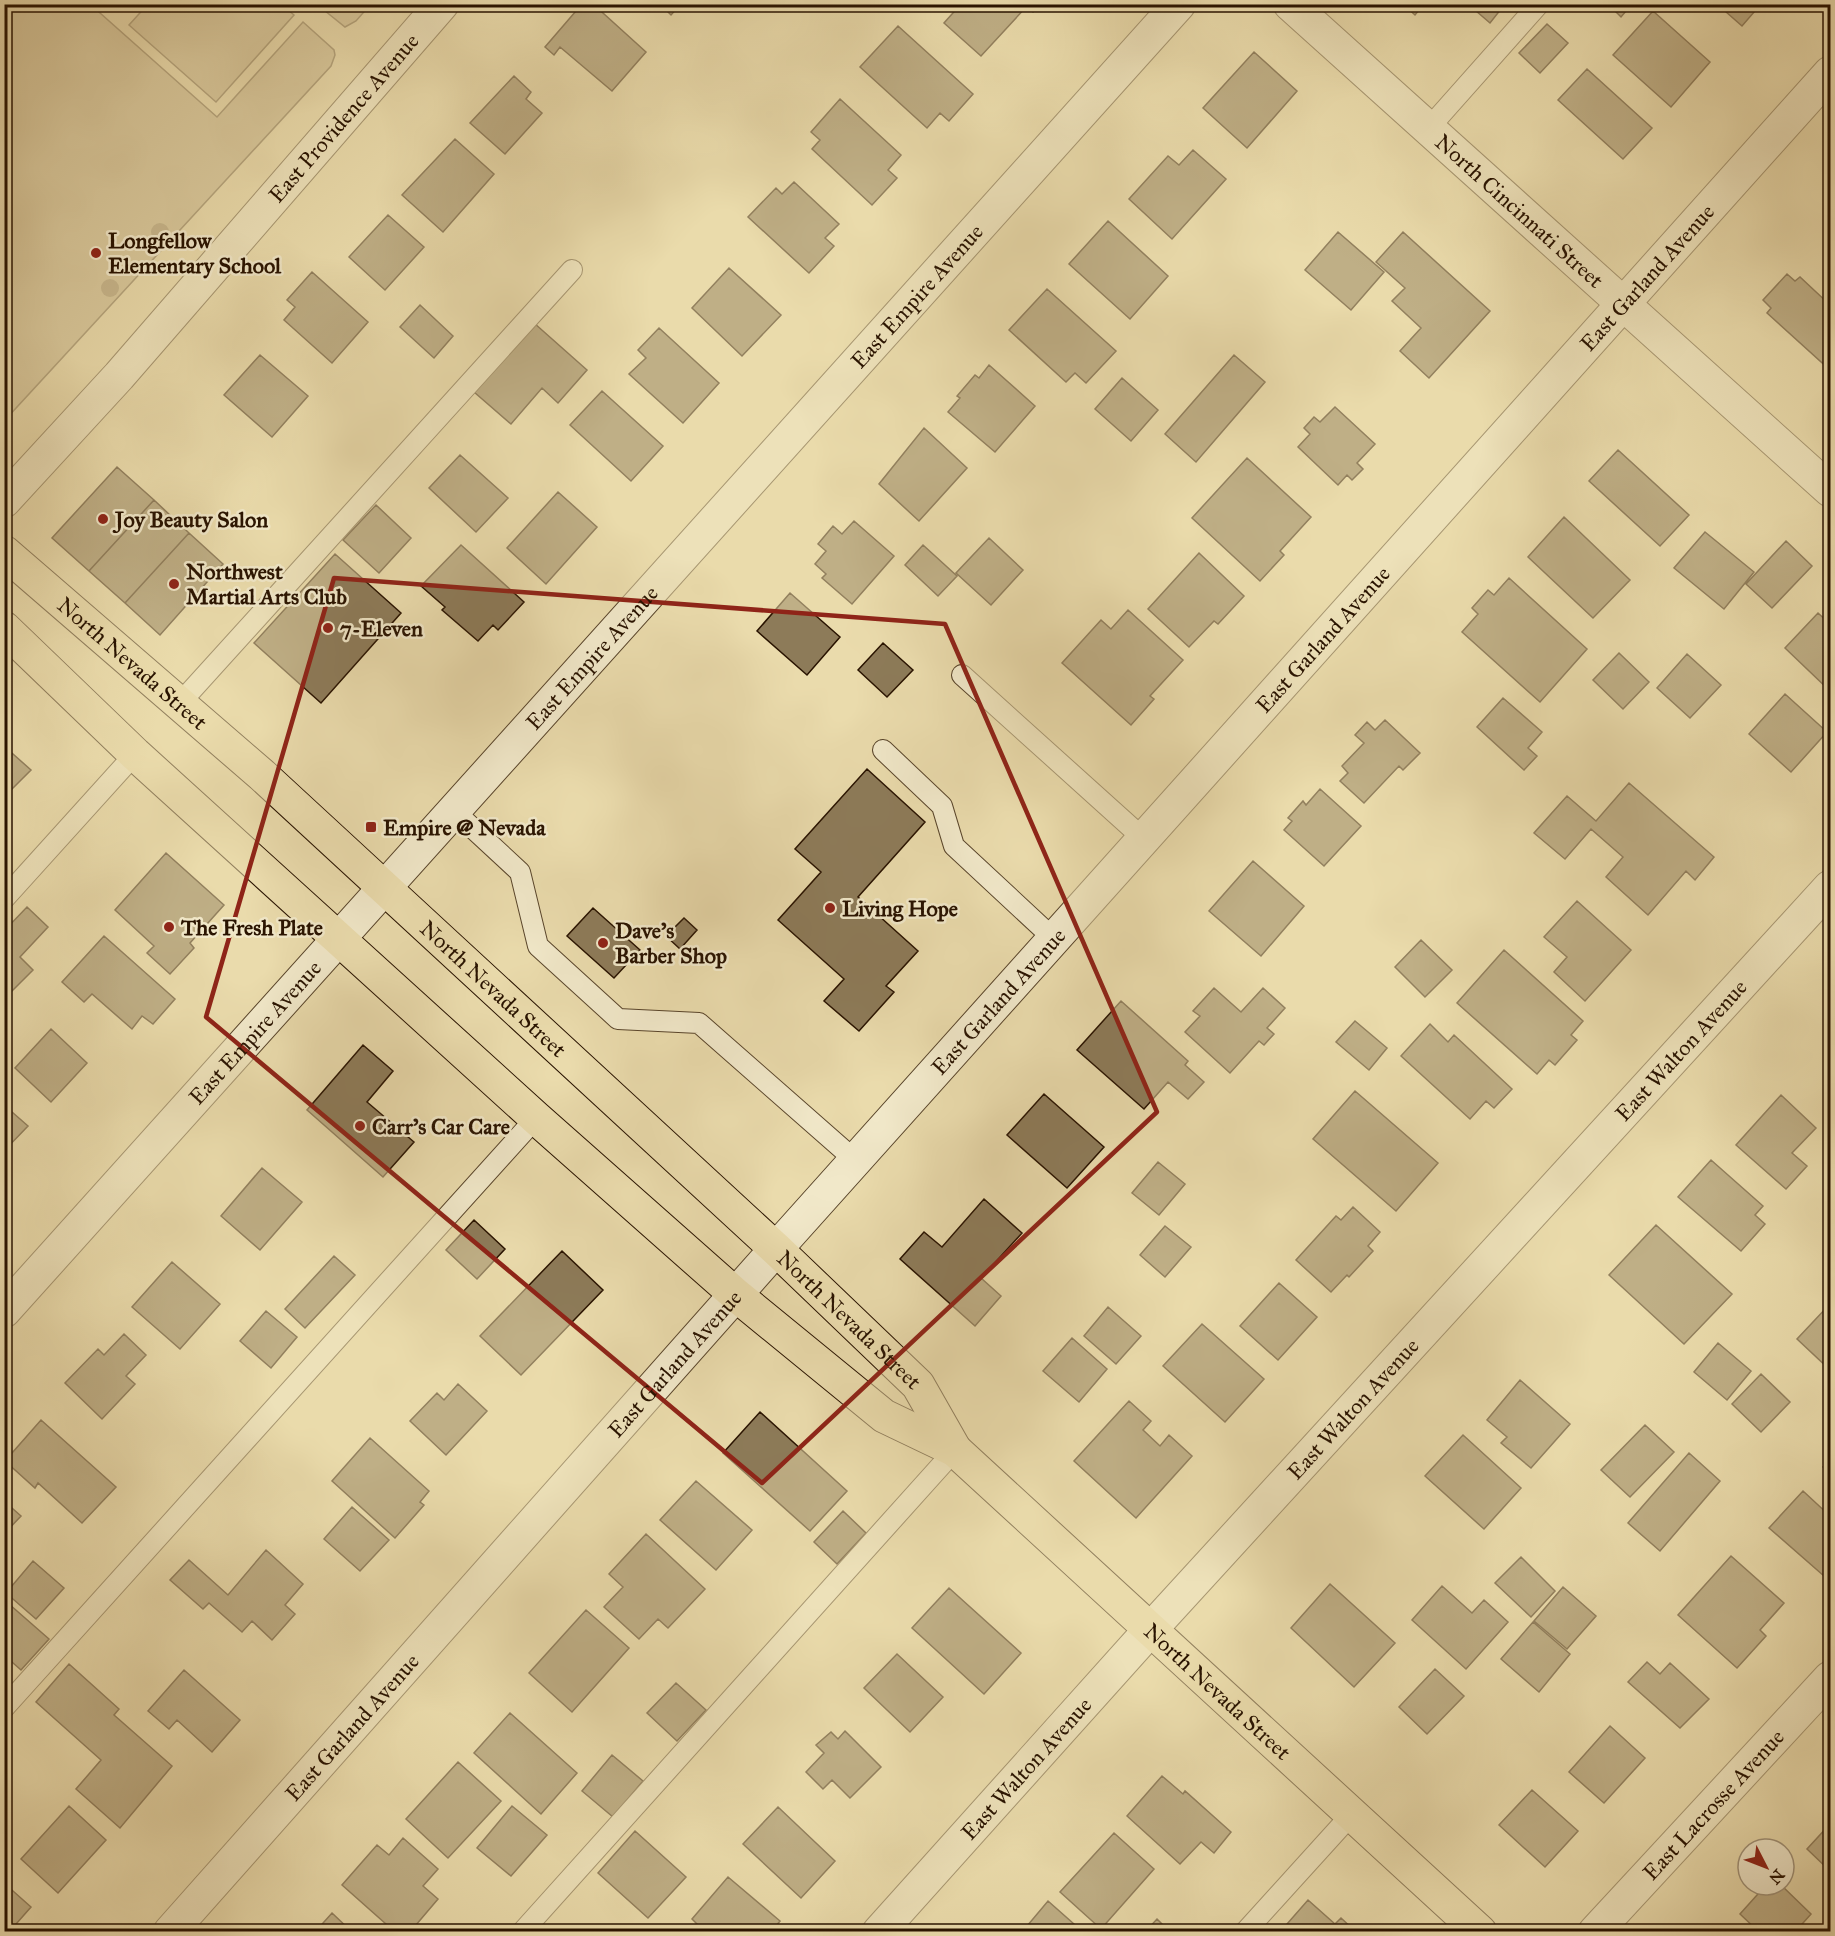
<svg xmlns="http://www.w3.org/2000/svg" width="1835" height="1936" font-family="'IM FELL Great Primer',serif">
<style>
.green{fill:#c9b98f;stroke:#796648;stroke-width:1.5}
.building{fill:#8d7b59;stroke:#291300;stroke-width:1.5}
.lines{fill:none;stroke-linecap:round;stroke-linejoin:round}
.service-casing{stroke:#59452b;stroke-width:22}
.minor-casing{stroke:#59452b;stroke-width:35}
.tertiary-casing{stroke:#59452b;stroke-width:35}
.primary-casing{stroke:#291300;stroke-width:35}
.service{stroke:#f1e8c9;stroke-width:20}
.minor{stroke:#f1e8c9;stroke-width:33}
.tertiary{stroke:#f1e8c9;stroke-width:33}
.primary{stroke:#eadbac;stroke-width:33}
.tree{fill:#9f8d69}
.marked{fill:none;stroke:#8f2418;stroke-width:4.5;stroke-linejoin:round}
.poi-dot{fill:#8f2418;stroke:#f1e8c9;stroke-width:2}
.labels{text-anchor:middle;dominant-baseline:central;stroke-width:5;stroke-linejoin:round;paint-order:stroke}
.street-label{font-size:22px;fill:#291300;stroke:#f1e8c9}
.poi-label{font-size:22px;font-weight:bold;fill:#291300;stroke:#f1e8c9;text-anchor:start}
</style>
<rect width="100%" height="100%" fill="#eadbac"/>
<filter id="stains"><feTurbulence type="fractalNoise" baseFrequency=".00333" numOctaves="4"/><feColorMatrix values="0 0 0 0 .2 0 0 0 0 .09 0 0 0 0 .02 0 0 0 .5 -.17"/></filter>
<radialGradient id="worn" r=".72"><stop offset=".6" stop-color="#630" stop-opacity="0"/><stop offset="1" stop-color="#630" stop-opacity=".3"/></radialGradient>
<!-- green -->
<path class="green" d="M148 4 282 5 294 15 216 102 129 25Z
M321 4H370V5L356 21 345 27 319 6Z
M4 5H91L217 117 303 22 334 50 335 55 331 66 5 420Z"/>
<!-- building -->
<path class="building" d="M582 4H593L646 52 612 91 560 47 554 55 545 47Z
M660 4H681L671 15Z
M961 4H1040L1033 12 1027 6 981 56 944 23Z
M1403 4H1424L1415 15Z
M1468 4H1505L1490 23Z
M1608 4H1632L1621 17Z
M1717 4H1761L1742 26Z
M1653 11 1710 62 1671 107 1613 55Z
M1547 24 1568 43 1540 73 1519 53Z
M898 26 973 94 949 121 940 113 927 128 860 67Z
M1254 52 1297 91 1247 148 1203 108Z
M1587 69 1652 128 1623 159 1558 100Z
M514 76 531 92 526 99 542 113 505 154 470 123Z
M840 99 901 155 888 170 897 178 872 205 812 149 820 140 811 132Z
M455 139 494 174 443 232 402 195Z
M1193 150 1226 179 1172 239 1129 199 1168 156 1179 165Z
M794 182 839 224 825 238 834 246 809 273 748 217 776 188 782 194Z
M388 215 424 247 385 290 349 257Z
M1108 221 1168 276 1130 319 1069 264Z
M1338 232 1384 272 1351 310 1305 270Z
M1403 232 1490 311 1429 378 1400 351 1421 328 1392 301 1405 288 1376 262Z
M729 268 781 315 742 356 692 308Z
M312 272 368 322 332 363 284 320 295 307 287 300Z
M1787 274 1795 281 1800 277 1830 305V370L1767 313 1771 308 1763 300Z
M1047 289 1116 351 1086 383 1075 373 1066 382 1009 330Z
M420 305 453 336 434 358 400 327Z
M534 323 587 370 558 403 542 388 511 424 474 392Z
M659 328 719 383 683 423 629 374 646 358 638 350Z
M260 355 308 396 272 437 224 395Z
M1234 355 1265 382 1196 462 1165 434Z
M989 365 1035 406 995 452 948 412 960 398 957 396 975 375 979 378Z
M1122 378 1158 410 1131 441 1095 409Z
M602 391 663 446 631 481 570 425Z
M1335 407 1375 444 1357 463 1363 469 1352 480 1347 475 1338 485 1298 447 1310 434 1304 428 1314 417 1320 422Z
M924 428 967 468 919 521 879 484Z
M1618 450 1689 515 1660 546 1589 481Z
M460 455 508 498 476 532 429 488Z
M1247 458 1311 517 1280 551 1284 555 1260 581 1192 518Z
M117 467 154 500 89 571 52 538Z
M558 492 597 527 546 584 507 548Z
M154 500 189 533 125 603 89 571Z
M376 505 411 538 379 573 343 540Z
M1564 517 1630 580 1593 618 1528 557Z
M854 521 894 556 852 604 822 578 826 574 815 564 826 551 818 544 833 526 842 534Z
M1705 532 1754 572 1724 609 1674 568Z
M189 533 223 564 160 635 125 603Z
M989 538 1023 570 991 605 956 573Z
M1786 541 1812 566 1772 608 1746 584Z
M461 545 524 602 498 630 493 625 478 641 442 610 445 607 421 586Z
M923 545 957 576 938 596 905 565Z
M1199 553 1244 596 1218 624 1214 621 1189 647 1148 609Z
M335 554 401 613 321 703 254 643Z
M1509 578 1587 649 1540 702 1462 632 1478 614 1472 608 1488 590 1494 595Z
M790 593 840 637 807 675 757 631Z
M1128 610 1183 660 1150 696 1154 699 1131 725 1062 663 1101 620 1111 629Z
M1818 613 1830 624V691L1785 648Z
M883 643 913 670 887 697 858 670Z
M1619 653 1649 682 1623 709 1593 680Z
M1687 654 1721 685 1690 718 1657 688Z
M1785 694 1827 732 1791 772 1749 734Z
M1503 698 1542 732 1528 748 1537 756 1524 770 1477 727Z
M1385 720 1420 753 1403 770 1399 766 1364 803 1340 781 1348 773 1342 766 1364 743 1355 735 1367 722 1375 730Z
M4 746 31 770 4 797Z
M867 769 925 822 858 897 918 951 886 986 894 992 859 1031 824 1001 844 979 778 920 821 872 795 849Z
M1629 783 1714 857 1695 880 1686 871 1648 915 1606 877 1623 857 1591 829 1565 859 1534 833 1567 796 1596 821Z
M1320 789 1361 826 1324 866 1284 830 1292 821 1288 818 1303 801 1306 805Z
M166 853 224 905 190 943 194 948 170 974 147 953 154 946 115 910Z
M1253 861 1304 906 1261 956 1209 911Z
M1577 901 1631 950 1585 1001 1554 972 1567 957 1544 937Z
M27 907 48 927 20 957 33 970 12 991 4 984V931Z
M593 908 640 950 614 978 567 936Z
M684 918 697 930 680 949 666 936Z
M104 936 175 999 153 1024 142 1016 132 1029 92 994 84 1002 62 982Z
M1421 940 1452 970 1425 997 1395 967Z
M1504 950 1583 1021 1571 1035 1577 1040 1555 1065 1549 1060 1537 1074 1457 1003Z
M1214 988 1241 1012 1263 988 1285 1008 1267 1028 1274 1034 1264 1045 1259 1041 1230 1073 1185 1032 1200 1016 1193 1011Z
M1121 1001 1188 1061 1185 1065 1204 1082 1188 1099 1168 1082 1144 1109 1077 1050Z
M1355 1021 1387 1048 1369 1070 1336 1042Z
M1430 1024 1448 1042 1454 1035 1512 1089 1494 1108 1486 1101 1470 1119 1401 1056Z
M51 1029 87 1063 51 1102 15 1068Z
M363 1045 393 1071 367 1102 414 1142 383 1177 307 1110Z
M1355 1091 1438 1163 1396 1211 1313 1139Z
M1044 1094 1104 1147 1067 1188 1007 1135Z
M1781 1095 1816 1128 1792 1153 1807 1166 1786 1189 1736 1145Z
M4 1105 28 1126 4 1151Z
M1711 1160 1763 1206 1755 1215 1765 1224 1741 1251 1678 1197Z
M1158 1162 1185 1184 1159 1215 1132 1193Z
M262 1168 302 1202 260 1250 221 1216Z
M984 1199 1022 1233 981 1278 1001 1296 975 1326 900 1259 924 1232 942 1247Z
M1353 1207 1380 1232 1368 1246 1373 1251 1349 1277 1347 1275 1331 1292 1296 1260 1336 1216 1341 1220Z
M474 1220 505 1249 477 1279 446 1250Z
M1656 1225 1732 1294 1684 1344 1609 1275Z
M1165 1226 1191 1247 1165 1277 1140 1255Z
M562 1251 603 1290 521 1375 480 1336Z
M334 1256 355 1275 305 1328 285 1309Z
M172 1262 220 1304 180 1349 132 1307Z
M1279 1283 1317 1317 1278 1360 1240 1326Z
M1828 1306 1830 1365 1828 1368 1797 1339Z
M1108 1307 1141 1336 1116 1364 1084 1336Z
M266 1311 297 1337 271 1368 240 1341Z
M1202 1324 1264 1379 1225 1422 1163 1366Z
M124 1334 146 1355 126 1376 135 1384 102 1419 65 1383 98 1349 104 1355Z
M1072 1338 1107 1369 1079 1402 1043 1371Z
M1718 1343 1751 1371 1727 1400 1694 1372Z
M1761 1374 1790 1402 1761 1432 1732 1404Z
M1520 1380 1570 1424 1531 1468 1501 1443 1507 1437 1487 1420Z
M458 1384 487 1411 446 1455 410 1421 437 1393 444 1400Z
M1129 1401 1151 1421 1143 1430 1160 1446 1169 1435 1192 1456 1136 1518 1074 1461Z
M760 1412 847 1491 810 1531 723 1453Z
M41 1420 116 1487 82 1523 38 1483 35 1488 5 1461Z
M1645 1425 1674 1452 1630 1497 1601 1470Z
M1463 1435 1521 1488 1484 1529 1425 1476Z
M370 1438 429 1491 420 1502 424 1505 395 1538 332 1481Z
M1689 1453 1720 1481 1660 1551 1628 1523Z
M1830 1459V1474L1823 1467Z
M696 1481 752 1530 716 1570 660 1520Z
M1803 1491 1830 1516V1569L1824 1576 1769 1528Z
M4 1501 21 1516 4 1534Z
M352 1507 389 1540 360 1571 324 1539Z
M843 1511 866 1533 837 1564 814 1542Z
M646 1534 705 1589 668 1628 658 1619 639 1639 604 1607 623 1587 609 1574Z
M266 1550 303 1584 285 1605 295 1614 272 1640 252 1621 242 1632 209 1603 203 1609 170 1580 189 1560 228 1595Z
M1731 1556 1784 1603 1760 1630 1766 1636 1737 1668 1678 1615Z
M1521 1557 1555 1591 1531 1617 1495 1583Z
M33 1561 64 1588 36 1619 6 1593Z
M1330 1584 1395 1643 1354 1687 1291 1628Z
M1442 1586 1472 1613 1484 1600 1508 1622 1466 1669 1412 1620Z
M1563 1587 1596 1616 1567 1649 1534 1621Z
M949 1588 1021 1653 984 1694 912 1628Z
M9 1604 49 1639 21 1670 4 1655V1609Z
M586 1610 629 1648 572 1712 529 1673Z
M1533 1622 1570 1654 1539 1692 1501 1659Z
M897 1654 943 1697 910 1732 864 1688Z
M1647 1662 1660 1674 1670 1663 1709 1699 1680 1728 1628 1682Z
M69 1664 119 1709 114 1715 172 1766 120 1828 76 1789 101 1760 36 1702Z
M1435 1669 1464 1696 1427 1734 1399 1707Z
M184 1670 240 1720 212 1752 177 1720 169 1729 148 1711Z
M676 1683 706 1710 677 1741 647 1713Z
M510 1713 577 1773 541 1814 474 1753Z
M1610 1726 1645 1758 1604 1803 1569 1772Z
M845 1731 881 1767 850 1798 832 1780 823 1789 806 1772 824 1753 816 1745 831 1732 838 1739Z
M612 1755 643 1781 613 1817 582 1791Z
M458 1762 501 1801 448 1858 406 1819Z
M1162 1776 1183 1794 1185 1791 1231 1832 1214 1853 1201 1842 1180 1864 1127 1816Z
M1532 1790 1578 1831 1545 1867 1499 1825Z
M69 1806 106 1840 58 1893 21 1859Z
M512 1806 547 1835 511 1876 477 1848Z
M778 1807 835 1861 801 1898 743 1844Z
M1830 1824V1871L1807 1849Z
M635 1831 686 1877 648 1918 598 1873Z
M1114 1833 1154 1869 1101 1929 1060 1892Z
M403 1838 438 1869 423 1886 438 1899 410 1932H395L342 1885 377 1845 389 1855Z
M728 1877 780 1921 771 1932H690L697 1924 692 1919Z
M4 1883 31 1907 9 1932H4Z
M1766 1885H1781L1811 1914 1795 1932H1759L1740 1914Z
M1308 1900 1335 1924 1341 1918 1356 1932H1280Z
M1048 1901 1083 1932H1022Z
M332 1913 352 1932H315Z
M1157 1919 1170 1932H1145Z"/>
<g class="lines">
<defs>
<path id="service" d="M1428 129 1539 4
M962 675 1145 840
M180 703 572 270
M883 750 942 806 954 846 1054 939
M453 810 520 872 538 946 618 1019 699 1023 856 1161
M4 899 135 754
M4 1708 536 1118
M522 1932 955 1450
M1245 1932 1351 1815"/>
<g id="minor">
<path id="s1" d="M1290 4 1830 490"/>
<path id="s2" d="M4 501 119 376 442 4"/>
<path id="s3" d="M170 1932 776 1249 1830 73"/>
<path id="s4" d="M879 1932 1150 1630 1830 887"/>
<path id="s5" d="M1595 1932 1830 1678"/>
</g>
<g id="tertiary">
<path id="s6" d="M4 1311 1179 4"/>
</g>
<g id="primary">
<path id="s7" d="M4 552 262 775 776 1249 918 1385 955 1450"/>
<path id="s8" d="M4 628 135 754 536 1118 736 1295 884 1416 955 1450 1480 1932"/>
</g>
</defs>
<!-- service casing -->
<use href="#service" class="service-casing"/>
<!-- minor casing -->
<use href="#minor" class="minor-casing"/>
<!-- tertiary casing -->
<use href="#tertiary" class="tertiary-casing"/>
<!-- primary casing -->
<use href="#primary" class="primary-casing"/>
<!-- service -->
<use href="#service" class="service"/>
<!-- minor -->
<use href="#minor" class="minor"/>
<!-- tertiary -->
<use href="#tertiary" class="tertiary"/>
<!-- primary -->
<use href="#primary" class="primary"/>
</g>
<!-- trees -->
<g class="tree">
<circle cx="160" cy="232" r="9"/>
<circle cx="110" cy="288" r="9"/>
</g>
<!-- marked area -->
<path d="M0 0H1835V1936H0ZM334 578 945 624 1157 1112 762 1483 206 1017Z" fill="#eadbac" fill-opacity=".55" fill-rule="evenodd"/>
<path class="marked" d="M334 578 945 624 1157 1112 762 1483 206 1017Z"/>
<!-- markers -->
<g class="poi-dot">
<circle cx="96" cy="253" r="6"/>
<circle cx="103" cy="519" r="6"/>
<circle cx="174" cy="584" r="6"/>
<circle cx="328" cy="628" r="6"/>
<rect x="365" y="821" width="12" height="12" rx="3"/>
<circle cx="830" cy="908" r="6"/>
<circle cx="169" cy="927" r="6"/>
<circle cx="603" cy="943" r="6"/>
<circle cx="360" cy="1126" r="6"/>
</g>
<g class="labels">
<!-- street labels -->
<g class="street-label">
<text stroke="none"><textPath href="#s2" startOffset="512">East Providence Avenue</textPath></text>
<text stroke="none"><textPath href="#s1" startOffset="309">North Cincinnati Street</textPath></text>
<text stroke="none"><textPath href="#s3" startOffset="2218">East Garland Avenue</textPath></text>
<text stroke="none"><textPath href="#s6" startOffset="1365">East Empire Avenue</textPath></text>
<text stroke="none"><textPath href="#s3" startOffset="1732">East Garland Avenue</textPath></text>
<text stroke="none"><textPath href="#s6" startOffset="879">East Empire Avenue</textPath></text>
<text stroke="none"><textPath href="#s7" startOffset="170">North Nevada Street</textPath></text>
<text stroke="none"><textPath href="#s7" startOffset="656">North Nevada Street</textPath></text>
<text stroke="none"><textPath href="#s3" startOffset="1246">East Garland Avenue</textPath></text>
<text stroke="none"><textPath href="#s6" startOffset="375">East Empire Avenue</textPath></text>
<text stroke="none"><textPath href="#s4" startOffset="1192">East Walton Avenue</textPath></text>
<text stroke="none"><textPath href="#s7" startOffset="1142">North Nevada Street</textPath></text>
<text stroke="none"><textPath href="#s3" startOffset="760">East Garland Avenue</textPath></text>
<text stroke="none"><textPath href="#s4" startOffset="706">East Walton Avenue</textPath></text>
<text stroke="none"><textPath href="#s8" startOffset="1617">North Nevada Street</textPath></text>
<text stroke="none"><textPath href="#s3" startOffset="274">East Garland Avenue</textPath></text>
<text stroke="none"><textPath href="#s4" startOffset="220">East Walton Avenue</textPath></text>
<text stroke="none"><textPath href="#s5" startOffset="174">East Lacrosse Avenue</textPath></text>
</g>
<!-- poi labels -->
<g class="poi-label">
<text x="108" y="240">Longfellow<tspan x="108" dy="25">Elementary School</tspan></text>
<text x="115" y="519">Joy Beauty Salon</text>
<text x="186" y="571">Northwest<tspan x="186" dy="25">Martial Arts Club</tspan></text>
<text x="340" y="628">7-Eleven</text>
<text x="383" y="827">Empire @ Nevada</text>
<text x="842" y="908">Living Hope</text>
<text x="181" y="927">The Fresh Plate</text>
<text x="615" y="930">Dave's<tspan x="615" dy="25">Barber Shop</tspan></text>
<text x="372" y="1126">Carr's Car Care</text>
</g>
</g>
<!-- margin -->
<rect width="1835" height="1936" fill="none" stroke="#eadbac" stroke-width="24"/>
<rect x="6" y="6" width="1823" height="1924" fill="none" stroke="#291300" stroke-width="3"/>
<rect x="12" y="12" width="1811" height="1912" fill="none" stroke="#291300" stroke-width="1.5"/>
<!-- north arrow -->
<g transform="translate(1766 1867) rotate(132)"><circle r="28" fill="#f1e8c9" stroke="#a19379" stroke-width="1.5"/>
<path d="M0-4.5L10 22L0 15L-10 22Z" fill="#8f2418"/>
<text y="-9" font-size="16" font-weight="bold" text-anchor="middle" fill="#291300">N</text>
</g>
<rect width="100%" height="100%" filter="url(#stains)"/>
<rect width="100%" height="100%" fill="url(#worn)"/>
</svg>
